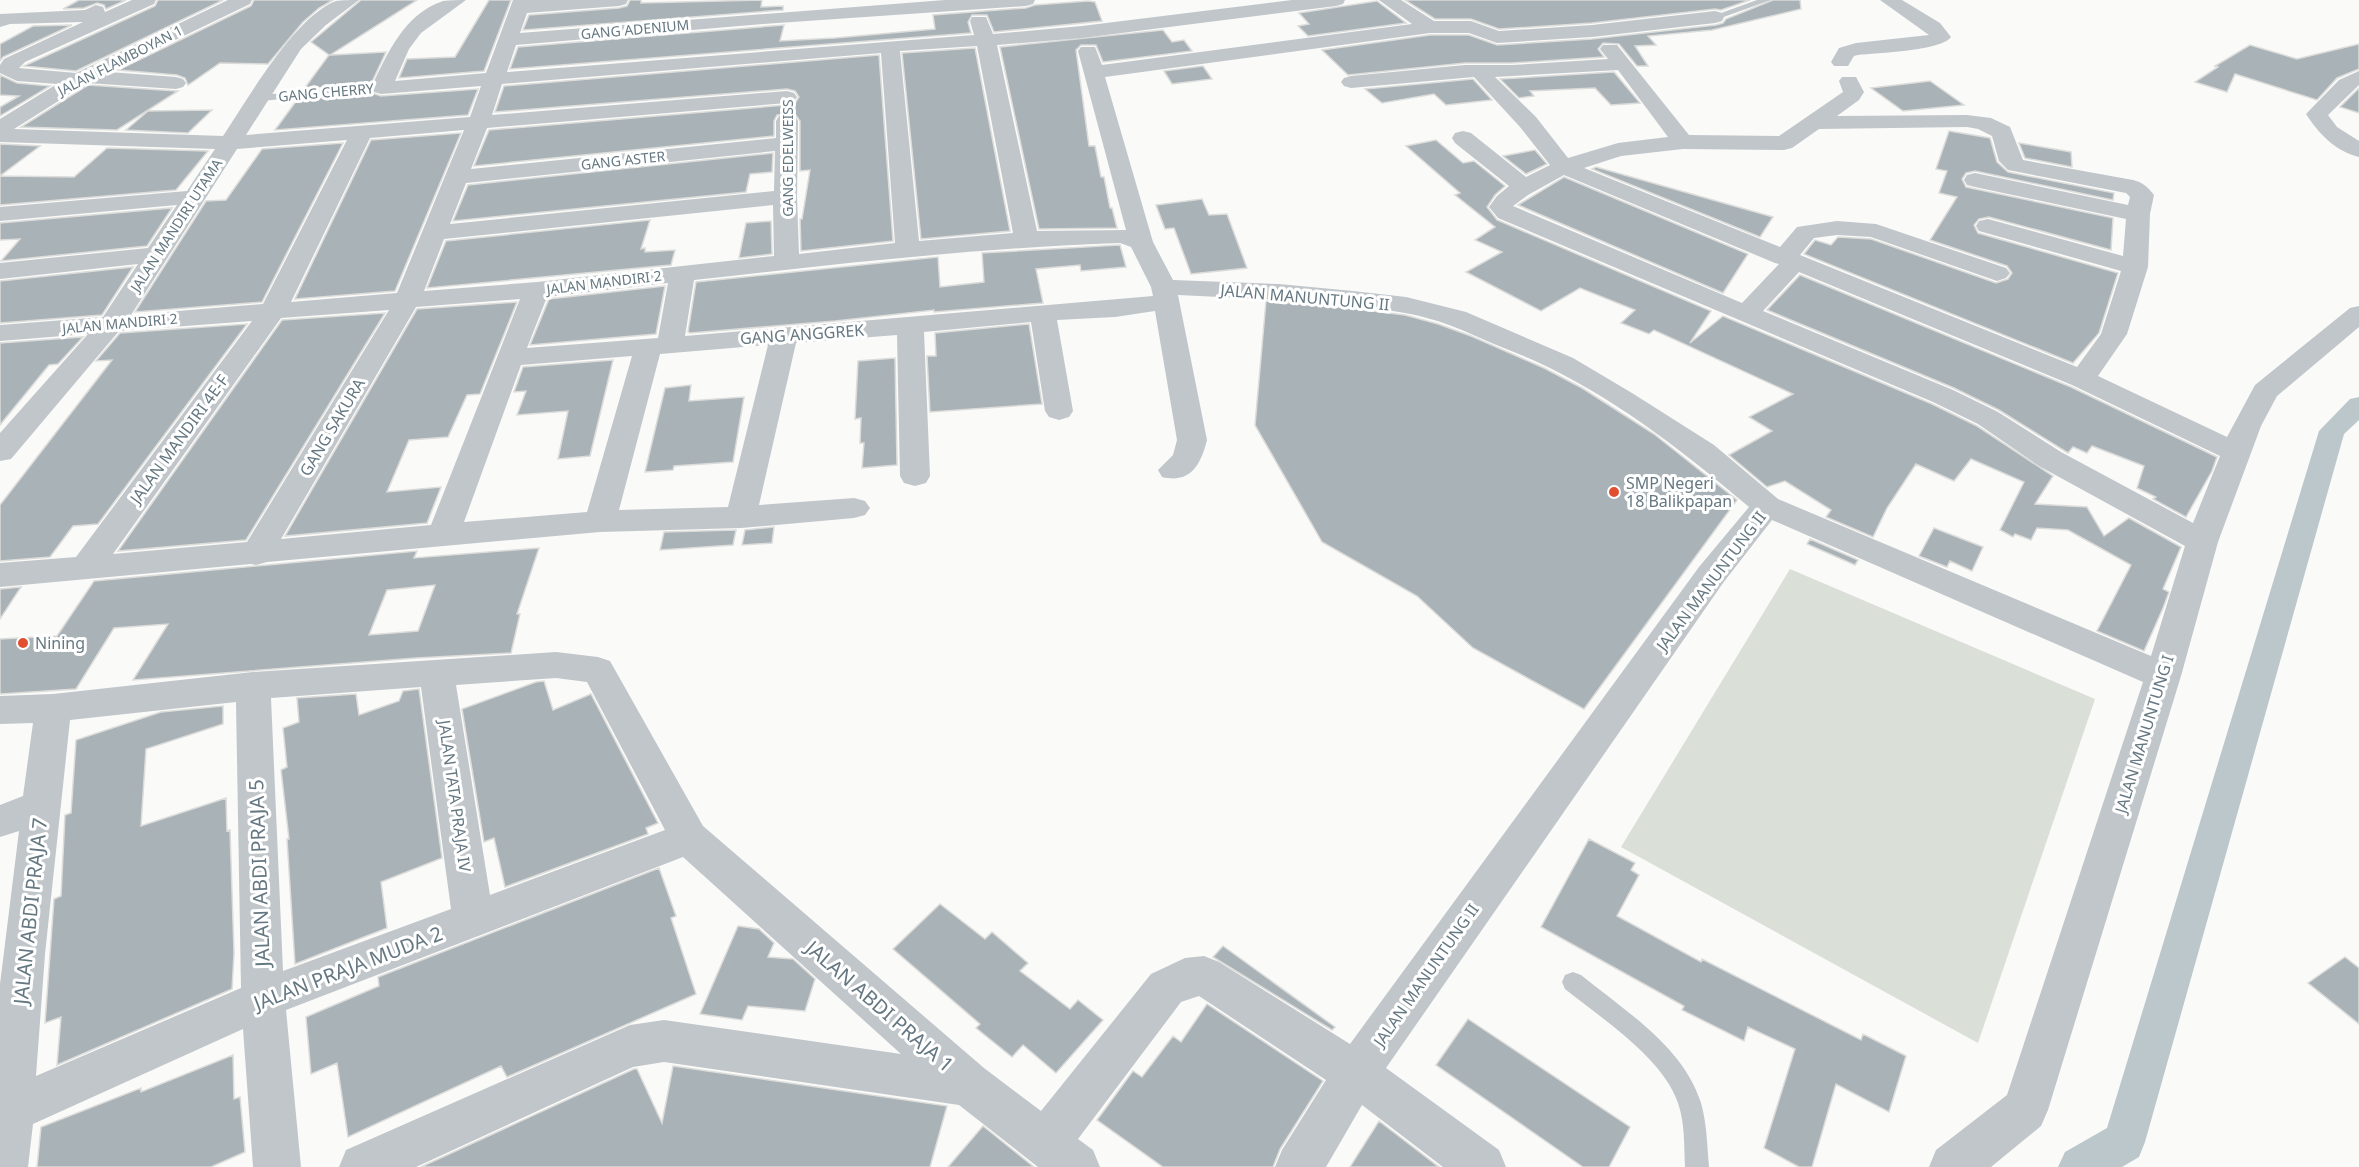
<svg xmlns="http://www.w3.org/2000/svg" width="2359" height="1167" font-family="'Noto Sans',sans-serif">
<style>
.green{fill:#dadfd7}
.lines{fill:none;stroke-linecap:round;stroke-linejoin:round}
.canal{fill:#bbc7cb;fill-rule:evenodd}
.building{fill:#a8b2b7;stroke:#dcdcda;stroke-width:1.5;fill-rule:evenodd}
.lane{fill:#c1c6ca;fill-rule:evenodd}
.street{fill:#c1c6ca;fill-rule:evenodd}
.poi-dot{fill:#e14e31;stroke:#fff;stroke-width:2}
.labels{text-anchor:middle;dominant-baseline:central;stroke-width:6;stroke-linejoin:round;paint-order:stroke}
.far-street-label{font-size:14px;fill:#657882;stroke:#fff}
.street-label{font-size:16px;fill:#657882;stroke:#fff}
.poi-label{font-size:16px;fill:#657882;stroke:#fff;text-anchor:start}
.near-street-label{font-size:20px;fill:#657882;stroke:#fff}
</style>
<rect width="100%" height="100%" fill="#fafaf8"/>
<!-- green -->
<path class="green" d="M1790 569 2095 699 1978 1043 1621 847Z"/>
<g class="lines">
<!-- canal -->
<path class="canal" d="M2359 397V420L2344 434 2145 1142 2139 1157 2122 1167H2058L2065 1152 2107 1128 2319 431 2350 399Z"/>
</g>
<!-- building -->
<path class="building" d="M79 0H126L106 9 104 5 97 3 84 8 63 9Z
M158 0H223L76 71 24 66 155 6Z
M254 0H333L319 8 303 22 268 64 220 63 188 85 185 78 177 75 118 70 251 6Z
M361 0H417L330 55 386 52 371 84 304 89 329 55 311 42Z
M489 0H511L484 71 399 78 407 59 455 57Z
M630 0H641V3L762 0 761 7 783 6V10L523 30 529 15 619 8 627 6Z
M1405 0H1750L1721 10 1715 9 1592 23 1499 29 1471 19H1435Z
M1773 0H1800L1801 9 1712 30 1648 36 1656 45 1635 46 1648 66H1637L1619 44 1603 43 1598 49 1604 57 1512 63H1465L1348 75 1322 50 1430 35H1469L1497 45 1592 39 1716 25 1723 23 1726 19Z
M1088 1 1095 2 1102 21 994 32 987 15H972L968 22 971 33 510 69 518 47 784 25 780 41 835 38 935 29 933 15 1026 8 1035 5Z
M1377 1 1406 23 1308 36 1298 26 1309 24 1299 13Z
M72 25 3 57 0 61V44L33 26Z
M1163 30 1172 42 1184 40 1192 51 1103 62 1096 45H1081L1076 50 1089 146H1095L1101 177H1104L1110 208H1112L1117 228 1039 229 1000 47Z
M2359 44V69L2337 78 2317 100 2235 74 2227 92 2195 82 2218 67 2215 66 2250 45 2297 59Z
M975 48 1010 231 921 239 902 53Z
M879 55 893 241 801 251 800 219H802L810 170 800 171V121L795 114 777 115 774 121V136L474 166 489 130 787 105 795 103 799 97 795 91 787 89 495 112 504 86Z
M1203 66 1212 79 1172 84 1164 71Z
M1614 72 1640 103 1611 105 1595 88 1530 91 1534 96 1519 98 1500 79Z
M0 75 17 83 50 86 0 116V107L19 96 0 95Z
M1473 79 1492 100 1446 105 1434 94 1382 103 1365 89Z
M1930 81 1964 105 1903 111 1871 88Z
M88 85 176 91H178L117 130 21 127Z
M2359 88V113L2340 107Z
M478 89 468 115 275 130 297 100 372 93 381 96Z
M212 110 188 133 126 130 148 111Z
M1949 131 1990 138 1997 162 2008 172 2114 193 2113 200 1975 171 1966 173 1962 179 1966 187 2113 218 2111 250 1989 217 1979 219 1974 225 1978 233 2118 273 2099 333 2073 363 1804 254 1815 240 1831 245 1838 237 1871 239 1996 283 2008 279 2012 273 2007 266 1930 240 1957 197 1939 193 1947 171 1936 169Z
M461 133 395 291 295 299 371 140Z
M1436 140 1463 163 1474 161 1505 186 1495 195 1487 207 1497 220 1711 311 1690 343 1723 316 1932 404 1977 426 2053 476 2035 504 2087 507 2104 536 2129 518 2181 547 2163 589 2169 592 2163 608 2144 651 2097 631 2131 565 2068 530 2037 528 2031 540 2015 534 2013 537 2000 530 2024 482 1971 459 1954 481 1916 464 1887 508 1873 537 1826 517 1831 510 1785 481 1767 487 1729 455 1772 431 1749 417 1793 394 1654 330 1649 334 1621 323 1635 310 1580 288 1541 311 1466 272 1502 252 1475 240 1495 227 1455 195 1460 193 1406 146Z
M343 143 262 302 135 312 206 201 226 200 262 149Z
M2019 143 2071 152 2072 167 2025 158Z
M0 144 40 146 0 176Z
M107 148 208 151 176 190 0 205V176L74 177Z
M1535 150 1547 164 1526 174 1503 156Z
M773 153 772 172 750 174 746 192 453 221 468 185Z
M1596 167 1773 217 1760 237 1592 169Z
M1564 177 1748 254 1723 293 1518 205Z
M1202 199 1209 215 1227 214 1247 268 1191 274 1174 228 1165 229 1156 205Z
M172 208 147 246 1 261 20 239 0 240V223Z
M650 220 641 249 645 248V252L675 250 671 265 427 288 446 241Z
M771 221 772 254 739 258 746 223Z
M1120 245 1126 267 1081 271 1080 265 1036 269 1043 303 934 312V310L835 321 690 333 688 332 696 282 938 257 940 287 984 282 982 253Z
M133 267 102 315 0 323V281Z
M1800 275 2071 387 2217 457 2212 471 2186 517 2153 499 2156 497 2137 488 2144 466 2092 446 2087 453 2073 447 2068 453 1999 410 1954 388 1767 310Z
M665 286 656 334 530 345 549 299Z
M1266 301 1348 308 1405 315 1438 324 1471 336 1544 368 1582 388 1654 434 1737 500 1584 709 1473 648 1417 596 1322 542 1255 425Z
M517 302 480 394 467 395 448 437 409 440 387 492 441 487 427 523 285 536 417 309Z
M385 313 246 540 118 551 282 320Z
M247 324 98 524 73 526 50 557 0 561V505L112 360 96 361 120 333Z
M1029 324 1042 404 930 412 927 356H936L935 333Z
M83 337 58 364 49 365 0 425V343Z
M895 358 897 465 862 468 864 443H860L861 418 855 419 858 361Z
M613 360 590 456 558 459 568 411 517 415 526 391 514 392 523 367Z
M691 385 689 401 744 397 733 462 674 466 673 470 645 472 665 388Z
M774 527 772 543 742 545 745 530Z
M1934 528 1983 547 1972 571 1950 561 1947 567 1919 556Z
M736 530 733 545 660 550 664 532Z
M1810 539 1858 560 1855 565 1807 544Z
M539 548 517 614H520L511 653 416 658 133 680 168 624 114 628 76 689 0 694V639L57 636 94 581 417 551 414 558ZM435 585 418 631 369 635 387 590Z
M21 587 0 619V589Z
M544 681 553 710 591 694 658 823 646 828 648 834 505 887 494 838 484 842 462 709 536 682Z
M419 689 442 858 381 882 387 928 295 964 287 839H289L281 770 287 767 283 728 299 722 297 698 356 694 359 715 399 701 403 691Z
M223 706V724L146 749 141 826 226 798 227 831 230 830 234 953 232 989 57 1065 61 1017 45 1023 54 899 61 896 65 815 71 813 76 740 161 712Z
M1589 839 1635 863 1631 870 1639 875 1617 916 1701 962 1702 959 1861 1040 1863 1034 1906 1056 1889 1112 1836 1084 1812 1167H1799L1764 1148 1795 1049 1748 1027 1744 1041 1682 1010 1684 1006 1541 927Z
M659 868 676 916 671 918 696 994 507 1077 501 1066 348 1137 337 1063 311 1074 306 1017 379 986 378 977Z
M940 904 985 939 992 932 1028 963 1020 971 1070 1009 1078 1000 1103 1020 1056 1073 1023 1045 1012 1057 976 1028 980 1024 893 949Z
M738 926 759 929 774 943 768 957 793 959 815 979 805 1011 748 1006 742 1020 700 1014Z
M1223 946 1335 1027 1332 1030 1213 957Z
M2345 957 2359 968V1024L2308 983Z
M1207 1004 1323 1081 1280 1149 1273 1167H1163L1097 1120 1133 1071 1142 1077 1173 1036 1181 1042Z
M1468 1019 1630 1127 1609 1167H1583L1436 1065Z
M233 1055 234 1099 240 1097 245 1152 211 1167H37L41 1127 141 1088V1092Z
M673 1066 947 1106 930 1167H421L634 1069H637L662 1123Z
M1379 1121 1439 1167H1350Z
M983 1126 1034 1167H948Z"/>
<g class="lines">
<!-- lane -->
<path class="lane" d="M1757 0H1771L1718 19 1710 17Z
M381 85 386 88 385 90 260 101 255 98 260 95Z
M1573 972 1581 975C1625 1011 1683 1046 1701 1103 1707 1124 1707 1146 1709 1167H1685C1684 1146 1685 1123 1678 1103 1663 1058 1601 1018 1565 989L1562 982 1565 975Z"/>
<!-- street -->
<path class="street" d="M132 0H156L154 4 25 62 19 68 76 73 228 0H252L250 4 109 72 176 77 183 79 186 83 183 87 176 89 87 83 14 129 223 136C248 99 294 17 336 1 342 0 352 0 359 0L326 25 301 49 246 135 470 117 481 86 381 94 374 92 371 88C387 54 404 14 443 1 450 0 459 0 466 0L421 33 409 49 395 81 486 73 513 0H628L626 4 619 6 527 13 520 33 945 0H1035L1033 4 1026 6 763 24 516 45 507 72 974 35 970 21 972 17H986L993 34 1082 26 1292 0H1345L1343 4 1336 6 1082 38 997 45 1037 231 1126 230 1078 51 1081 47H1095L1102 65 1412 24 1379 0H1401L1434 21H1471L1499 31 1592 25 1715 11 1722 13 1724 17 1722 21 1715 23 1592 37 1497 43 1469 33H1430L1105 77 1153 242 1173 280 1279 284 1353 291 1406 297 1466 312 1573 358 1632 393 1714 445 1778 499 2151 656 2185 546 2039 466 1978 424 1933 402 1498 218 1489 207 1497 196 1509 186 1455 143 1452 138 1455 133 1463 131 1471 133 1526 177 1550 165 1520 127 1474 77 1351 88 1344 86 1341 82 1344 78 1351 76 1465 65H1512L1608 59 1600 49 1603 45H1617L1689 135 1779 136 1843 92 1839 81 1842 77H1856L1864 92 1859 100 1837 116 1967 115 1991 118 2010 127 2023 160 2133 180C2142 182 2148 187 2154 195L2150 214 2148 267 2127 334 2098 376 2227 437 2255 385 2350 308 2359 306V327L2277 396 2261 426 2218 542 2181 676 2048 1110 2041 1126 1991 1167H1929L1936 1150 2007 1095 2143 682 1772 520 1723 583 1386 1068 1499 1150 1506 1167H1443L1362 1105 1326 1167H1275L1282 1150 1326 1080 1199 996 1181 1002 1078 1139 1093 1150 1100 1167H1038L959 1105 664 1062 633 1067 416 1167H339L346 1150 630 1025 664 1020 901 1054 683 857 286 1010 301 1167H253L243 1029 33 1124 28 1167H0V984L19 831 0 837V805L23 796 33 723 0 724V696L53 694 253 672 556 652 598 657 610 661 703 826 984 1068 1041 1111 1151 974 1185 958 1204 956 1219 962 1350 1044 1699 567 1749 507C1689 456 1624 405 1552 369 1534 360 1514 352 1494 344 1465 331 1436 318 1405 313 1330 300 1254 299 1178 295L1207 440C1201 464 1191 484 1162 477L1158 470 1173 455 1177 440 1155 311 1115 317 1057 320 1073 411 1069 417 1059 420 1049 417 1045 411 1031 322 924 332 930 476 926 483 915 486 904 483 900 476 897 335 796 343 759 505 854 498 865 501 870 508 865 515 854 518 741 528 600 532 267 562 256 565 251 564 0 587V563L76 557 252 321 119 331 11 459 0 461V433L88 334 0 341V325L103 317 138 264 0 279V263L148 248 177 205 0 221V207L187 191 215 149 0 142V119L57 84 17 81 0 73V65L4 59 83 22 10 24 0 27V14L85 10 96 5 103 7 105 12ZM977 46 1013 233 919 241 900 51ZM881 53 895 243 799 254 797 197 798 121 795 116 787 115 779 116 776 121V138L471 169 487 128 787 103 794 101 797 97 794 93 787 91 492 115 502 84ZM1618 70 1668 137 1618 143 1568 158 1536 117 1495 77ZM1967 127 1978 129 1992 136 1999 161 2008 170 2126 193 2130 197 2128 205 1975 173 1967 175 1964 180 1967 185 1975 187 2126 219 2123 256 1988 219 1979 221 1976 226 1979 231 2121 271 2101 334 2077 367 1800 255 1814 238 1837 235 1871 237 1997 281 2006 278 2010 273 2006 268 1876 224 1837 221 1797 227 1780 247 1584 168 1621 156 1683 149 1784 150 1792 148 1819 129ZM464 130 397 293 291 302 370 138ZM347 140 263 304 131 315 237 149ZM775 151 774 191 450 224 466 183ZM1564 175 1775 263 1779 264 1742 303 1513 206 1528 195ZM773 205 774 256 537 282 424 291 444 239ZM1120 243 1131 247 1151 287 1153 296 685 336 694 280C836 264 977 248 1120 243ZM1799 272 2072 385 2220 456 2193 523 2061 452 1998 412 1953 390 1763 311ZM668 283 658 338 527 348 547 297ZM520 299 431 525 281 539 416 307ZM389 310 247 542 113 554 281 318ZM768 345 728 507 619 510 660 354ZM632 356 587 512 464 522 521 365ZM556 678 587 682 665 830 490 895 456 685ZM421 687 451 909 283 971 271 698ZM236 702 241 988 36 1076 45 954 70 720Z
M1880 0H1902L1940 23 1951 37C1941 51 1876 53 1858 55L1854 56 1848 66H1834L1831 62 1839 48 1856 43 1929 35Z
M2359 71V85L2328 115 2337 127 2359 141V157C2335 151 2319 134 2306 114L2339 80Z"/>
</g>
<!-- markers -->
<g class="poi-dot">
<circle cx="1614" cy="492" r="6"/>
<circle cx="23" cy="643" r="6"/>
</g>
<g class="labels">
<!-- far-street labels -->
<g class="far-street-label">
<text transform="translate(635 29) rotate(-5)">GANG ADENIUM</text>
<text transform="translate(120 60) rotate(-27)">JALAN FLAMBOYAN 1</text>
<text transform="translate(326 92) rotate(-5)">GANG CHERRY</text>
<text transform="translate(787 158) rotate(-90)">GANG EDELWEISS</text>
<text transform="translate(623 160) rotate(-6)">GANG ASTER</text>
<text transform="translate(176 225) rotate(-57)">JALAN MANDIRI UTAMA</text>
<text transform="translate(604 282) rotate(-7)">JALAN MANDIRI 2</text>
<text transform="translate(120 323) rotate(-5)">JALAN MANDIRI 2</text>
</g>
<!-- street labels -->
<g class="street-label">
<text transform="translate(1305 297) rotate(5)">JALAN MANUNTUNG II</text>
<text transform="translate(802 334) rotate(-4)">GANG ANGGREK</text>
<text transform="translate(332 427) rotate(-59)">GANG SAKURA</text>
<text transform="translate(179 439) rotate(-54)">JALAN MANDIRI 4E-F</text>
<text transform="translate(1711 581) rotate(-53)">JALAN MANUNTUNG II</text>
<text transform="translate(2144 734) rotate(-73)">JALAN MANUNTUNG I</text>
<text transform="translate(455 796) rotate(82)">JALAN TATA PRAJA IV</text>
<text transform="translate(1426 975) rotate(-55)">JALAN MANUNTUNG II</text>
</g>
<!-- poi labels -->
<g class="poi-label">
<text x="1626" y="483">SMP Negeri<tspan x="1626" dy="18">18 Balikpapan</tspan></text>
<text x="35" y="643">Nining</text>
</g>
<!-- near-street labels -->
<g class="near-street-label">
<text transform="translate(259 873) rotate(-92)">JALAN ABDI PRAJA 5</text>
<text transform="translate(30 911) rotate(-84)">JALAN ABDI PRAJA 7</text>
<text transform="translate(348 968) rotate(-21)">JALAN PRAJA MUDA 2</text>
<text transform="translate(880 1006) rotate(41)">JALAN ABDI PRAJA 1</text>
</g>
</g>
</svg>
